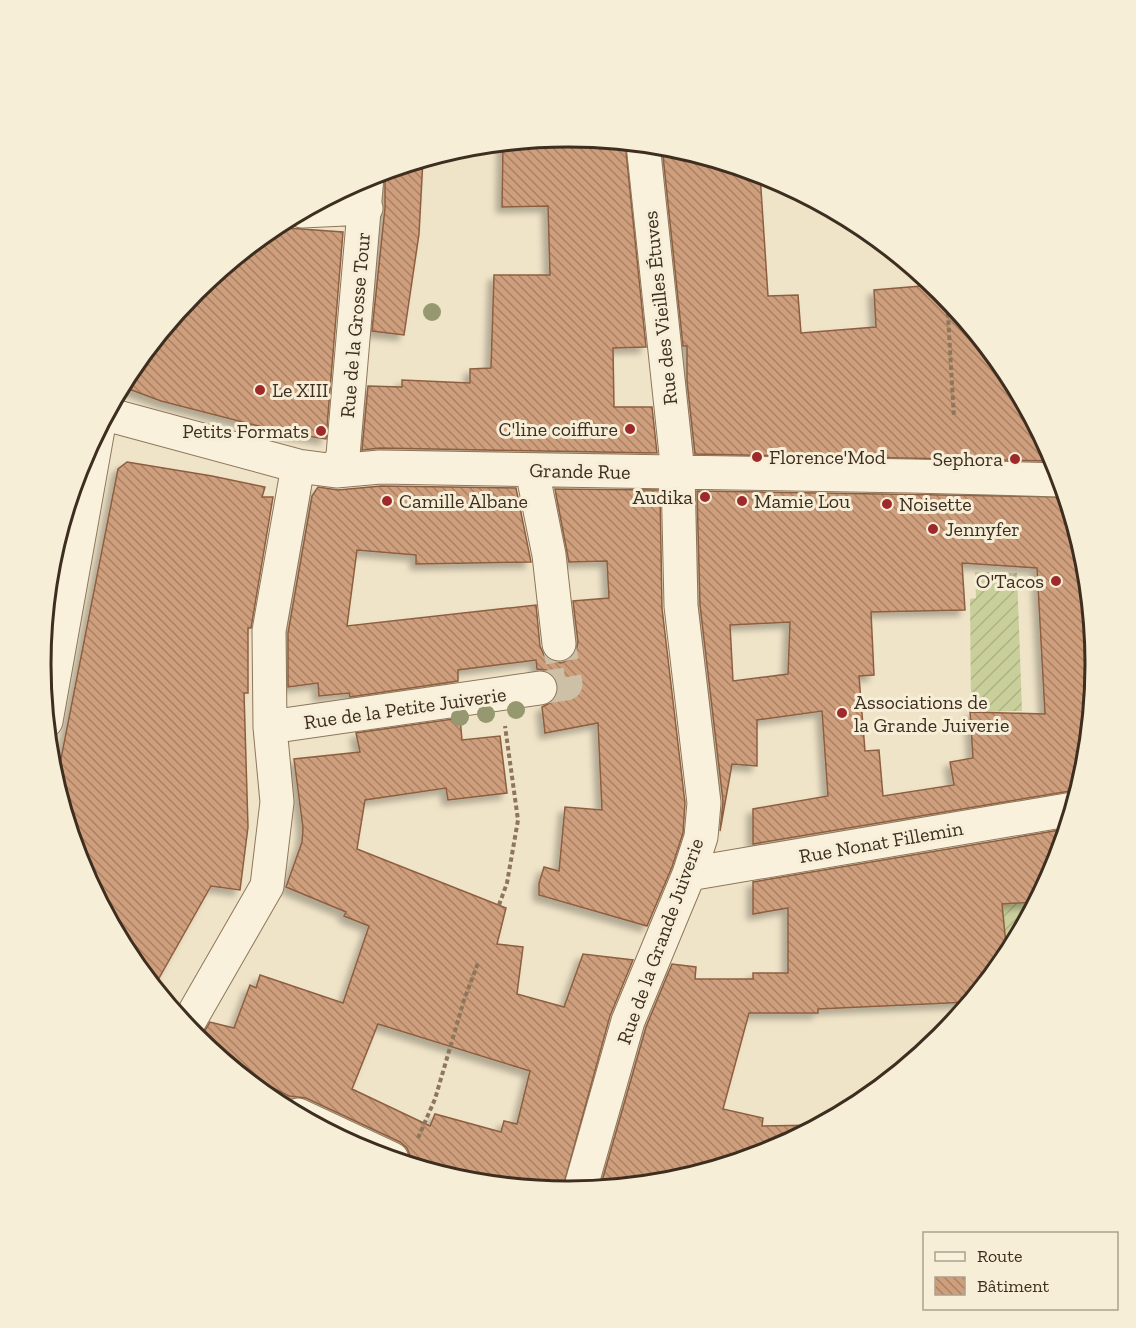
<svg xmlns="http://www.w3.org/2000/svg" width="1136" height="1328" font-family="'Zilla Slab',serif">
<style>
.garden{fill:url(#garden-furrows)}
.building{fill:url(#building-back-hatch);stroke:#8d5f41;stroke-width:1.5;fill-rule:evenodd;filter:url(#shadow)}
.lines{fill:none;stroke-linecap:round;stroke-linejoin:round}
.minor-tunnel{stroke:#ccc0a6;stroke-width:33;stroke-dasharray:33 16;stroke-linecap:butt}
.minor-casing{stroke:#8d765c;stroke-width:35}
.path{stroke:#8d765c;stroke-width:4;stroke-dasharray:4.5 3;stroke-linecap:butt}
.minor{stroke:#faf1dc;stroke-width:33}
.tree{fill:#96986f}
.poi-dot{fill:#9e2a2b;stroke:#f7eed8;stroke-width:2}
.labels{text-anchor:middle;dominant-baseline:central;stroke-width:6;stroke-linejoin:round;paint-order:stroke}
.street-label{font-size:20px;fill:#3d2e20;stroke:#f7eed8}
.poi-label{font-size:20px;fill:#3d2e20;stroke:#f7eed8;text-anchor:start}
.rim{fill:none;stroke:#3d2e20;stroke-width:3}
</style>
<defs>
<pattern id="garden-furrows" width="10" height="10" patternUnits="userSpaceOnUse" patternTransform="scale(1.5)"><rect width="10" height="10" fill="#c9cf9b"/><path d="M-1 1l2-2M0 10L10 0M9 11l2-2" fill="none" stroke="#aeb285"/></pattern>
<pattern id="building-back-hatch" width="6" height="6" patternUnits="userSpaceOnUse" patternTransform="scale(1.5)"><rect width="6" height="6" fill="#cf9f7d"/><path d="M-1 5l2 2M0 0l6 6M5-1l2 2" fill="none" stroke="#a98266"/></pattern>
<filter id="shadow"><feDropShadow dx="-5.5" dy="5.5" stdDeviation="3" flood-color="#0004"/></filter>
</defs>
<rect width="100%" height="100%" fill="#f0e4c8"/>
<!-- garden -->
<path class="garden" d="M975 572 1017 573 1022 711 971 712 970 599 976 598Z
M996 849 1033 902H1036L1007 955Z"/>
<!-- building -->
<path class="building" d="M568 137 625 142 646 347 613 348 614 407H652L657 453 380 448 362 450 368 386 402 387V380L470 383V369L491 368 494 275H550L548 206 502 207 503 143Z
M662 146 671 147 760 174 768 296 798 295 801 333 876 327 874 290 933 285 941 291 1007 371 1055 461 695 454 687 381V346H683Z
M423 159 419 234 404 335 372 331 385 208V171Z
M273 227 343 232 326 439 282 432 161 401 121 386 130 371 195 291Z
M127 462 212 476 265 487 262 497H273L251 628H248V693H244L248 827 240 890 211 886 154 987 129 957 81 866 56 784 118 469Z
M381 486 516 488 531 562 416 564V555L357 550 347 626 536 605 540 646 544 655 551 661 561 663 571 659 576 651 578 642 573 601 609 598 607 561 569 562 555 489 660 490 662 608 685 803 683 833 672 867 647 926 539 895V883L544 867 559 871 565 807 602 810 598 723 545 733 542 707 552 702 557 695 559 686 554 676 546 670 537 669 536 660 458 670V681L350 697 349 693 319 696 318 683 288 687V633L312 496 318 487 338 490Z
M697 491 1066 497 1085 561 1095 664 1085 767 1078 791H1070L753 844V809L828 796 822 711 757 720V766L732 764 720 831 723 801 700 605ZM962 563 1037 568 1045 714 970 712 973 758 950 762 954 785 883 796 879 750 865 751 859 676 874 675 871 612 965 610ZM790 622 788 674 733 681 730 625Z
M460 718 462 740 500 736 507 793 448 800 446 788 365 800 357 849 506 908 497 944 523 947 517 994 564 1007 583 954 633 960 610 1016 562 1191 465 1181 434 1172 415 1162 416 1159 410 1155 407 1148 400 1142 306 1098 289 1096 233 1068 199 1040 210 1022 234 1028 250 985 256 988 260 975 343 1003 369 926 344 916 346 912 286 887 302 842 303 828 294 759 360 752 356 733ZM378 1024 530 1071 517 1124 504 1121 501 1132 435 1114 430 1126 352 1089Z
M1066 829 1055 866 1036 902 1002 904 1007 955 970 1002 818 1009V1013H749L723 1109 763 1118 762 1126 819 1125 770 1151 671 1181 600 1188 646 1027 672 964 696 967 695 979H753V973H788V908L753 914V882Z"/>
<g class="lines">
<!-- minor-tunnel -->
<path class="minor-tunnel" d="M540 688 566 684 559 644"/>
<defs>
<path id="minor" d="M302 211 366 208
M106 414 298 466 336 471 380 467 912 476 1061 480
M532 470 549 555 559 644
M336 471 343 455 367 176
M46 721 98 429
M270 727 540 688
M689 874 1073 809
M186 1027 267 886 277 802 270 727 269 631 298 466
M298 1115 392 1159
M580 1190 628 1021 689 874 701 837 704 803 681 606 678 473 643 144"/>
</defs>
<!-- minor casing -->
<use href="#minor" class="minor-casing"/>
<!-- path -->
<path class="path" d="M947 298 954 418
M499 905 507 883 518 820 505 726
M418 1138 435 1099 464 1000 478 963"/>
<!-- minor -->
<use href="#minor" class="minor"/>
</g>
<!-- trees -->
<g class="tree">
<circle cx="432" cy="312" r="9"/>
<circle cx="516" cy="710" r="9"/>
<circle cx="486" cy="714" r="9"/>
<circle cx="460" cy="717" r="9"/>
</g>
<!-- markers -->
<g class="poi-dot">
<circle cx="260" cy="390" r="6"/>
<circle cx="630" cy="429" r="6"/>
<circle cx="321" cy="431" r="6"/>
<circle cx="757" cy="457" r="6"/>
<circle cx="1015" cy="459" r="6"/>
<circle cx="705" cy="497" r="6"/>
<circle cx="387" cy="501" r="6"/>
<circle cx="742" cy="501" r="6"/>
<circle cx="887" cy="504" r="6"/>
<circle cx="933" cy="529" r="6"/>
<circle cx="1056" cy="581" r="6"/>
<circle cx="842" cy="713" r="6"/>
</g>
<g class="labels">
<!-- street labels -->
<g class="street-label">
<text transform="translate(660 308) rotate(-96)">Rue des Vieilles Étuves</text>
<text transform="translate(355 325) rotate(-85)">Rue de la Grosse Tour</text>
<text transform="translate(580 471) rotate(1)">Grande Rue</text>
<text transform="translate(405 708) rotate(-8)">Rue de la Petite Juiverie</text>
<text transform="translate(881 842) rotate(-10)">Rue Nonat Fillemin</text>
<text transform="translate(660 941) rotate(-70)">Rue de la Grande Juiverie</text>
</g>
<!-- poi labels -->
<g class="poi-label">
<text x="272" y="390">Le XIII</text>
<text x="618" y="429" text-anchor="end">C'line coiffure</text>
<text x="309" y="431" text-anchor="end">Petits Formats</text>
<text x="769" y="457">Florence'Mod</text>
<text x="1003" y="459" text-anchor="end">Sephora</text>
<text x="693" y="497" text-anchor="end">Audika</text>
<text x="399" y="501">Camille Albane</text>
<text x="754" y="501">Mamie Lou</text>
<text x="899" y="504">Noisette</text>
<text x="945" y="529">Jennyfer</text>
<text x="1044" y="581" text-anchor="end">O'Tacos</text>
<text x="854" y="702">Associations de<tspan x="854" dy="23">la Grande Juiverie</tspan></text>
</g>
</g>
<!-- crop -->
<path d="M0 0H1136V1328H0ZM51 664a517 517 0 1 1 1034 0a517 517 0 1 1-1034 0Z" fill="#f7eed8" fill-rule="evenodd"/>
<path class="rim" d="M51 664a517 517 0 1 1 1034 0a517 517 0 1 1-1034 0Z"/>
<!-- legend -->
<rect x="923" y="1232" width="195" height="78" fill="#f7eed8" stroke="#ada18e" stroke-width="1.5"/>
<rect x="935" y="1252" width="30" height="9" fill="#faf1dc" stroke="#ada18e" stroke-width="1.5"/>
<text x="977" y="1262" font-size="18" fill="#3d2e20">Route</text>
<rect x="935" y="1277" width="30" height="18" fill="url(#building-back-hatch)" stroke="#ada18e" stroke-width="1.5"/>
<text x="977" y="1292" font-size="18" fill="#3d2e20">Bâtiment</text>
</svg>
